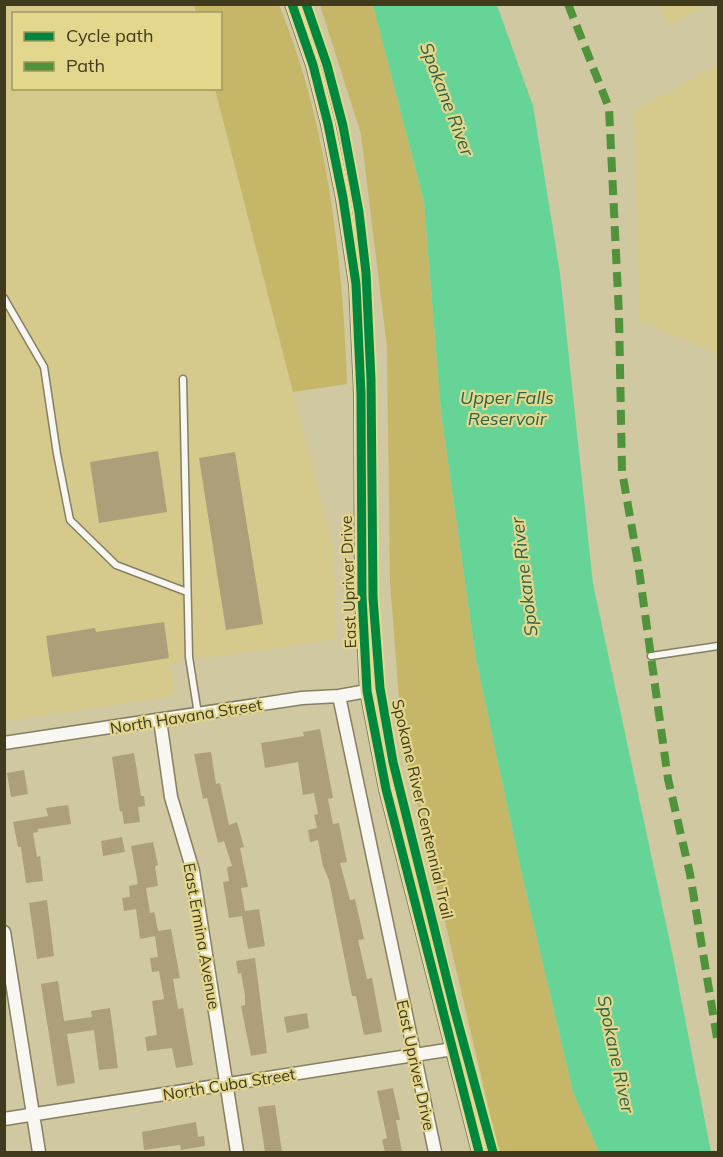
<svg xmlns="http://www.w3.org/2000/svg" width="723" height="1157" font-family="Mulish,sans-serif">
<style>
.built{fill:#d5ca8b}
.green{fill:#c5b767}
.water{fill:#67d497}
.building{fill:#ad9f7a}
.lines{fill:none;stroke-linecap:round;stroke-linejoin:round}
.service-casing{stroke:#857f63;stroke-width:9}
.minor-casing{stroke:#857f63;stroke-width:15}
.tertiary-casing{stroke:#857f63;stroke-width:16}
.service{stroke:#f8f7f1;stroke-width:6}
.minor{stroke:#f8f7f1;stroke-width:12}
.tertiary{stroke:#f8f7f1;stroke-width:14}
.quiet{stroke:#51933a;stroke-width:8;stroke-dasharray:15 8;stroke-linecap:butt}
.cycleway-casing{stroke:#e3d68d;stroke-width:13}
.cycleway{stroke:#00873e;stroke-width:9}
.labels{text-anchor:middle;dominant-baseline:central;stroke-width:4.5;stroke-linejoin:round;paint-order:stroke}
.street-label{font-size:16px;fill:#403b1d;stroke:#e3d68d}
.water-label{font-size:18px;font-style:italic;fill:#2b6447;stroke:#e3d68d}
</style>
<rect width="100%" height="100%" fill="#cfc8a1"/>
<!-- built -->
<path class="built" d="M5 5H194L196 13 14 14V88L215 89 334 550 336 639 201 659 200 655 182 659 170 666 174 692 171 696 5 721Z
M659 5H708L670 25Z
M718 65V355L640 321 634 110Z"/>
<!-- green -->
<path class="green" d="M194 5H279C327 121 343 259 347 384L293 392 215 89 220 88V14L196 13Z
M320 5H373L424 202 441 412 476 659 522 875 573 1092 599 1152H499L402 739 390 581 387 347 361 134Z"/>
<!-- water -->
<path class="water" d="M373 5H497L533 106 560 273 593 584 672 952 711 1152H599L573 1092 522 875 476 659 441 412 424 202Z"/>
<!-- building -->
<path class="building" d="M158 451 167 512 99 523 90 462Z
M235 452 263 624 226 630 199 458Z
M164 622 169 658 52 677 46 636 95 628 96 632Z
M320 729 333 798 328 799 333 824 339 823 347 862 340 863 350 900 355 899 364 939 358 940 367 979 372 978 382 1032 364 1035 356 996H352L329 880 323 866 318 840 310 842 308 830 317 828 314 815 318 814 314 793 303 795 298 762 265 768 261 743 304 736 303 732Z
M211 752 216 784 220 783 229 825 237 822 244 847 240 848 248 887 241 888 245 911 259 909 265 946 248 949 242 916 229 918 223 882 229 881 227 867 232 866 224 841 218 843 207 798 203 799 194 754Z
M134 753 141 796H144L145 806 138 807 140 822 124 824 122 811 120 812 112 757Z
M24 770 28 794 11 797 7 773Z
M68 805 71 824 38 829V832L33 833 37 857 40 856 43 881 26 883 21 847H18L13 822 48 816 46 808Z
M122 837 125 852 103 856 101 841Z
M153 842 158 865 155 866 158 886 146 888 150 913 154 912 155 915 158 931 171 929 180 978 173 979 178 1009 183 1008 193 1065 176 1068 172 1048 147 1051 145 1037 157 1035 152 1001 164 999 159 971 152 972 150 958 158 957 155 936 140 939 136 909 124 911 122 898 130 897 129 886 138 884 131 846Z
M47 900 54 956 37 959 29 903Z
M255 958 267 1053 251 1056 241 1006 245 1005V995L241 973 238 974 236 961Z
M58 981 64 1021 92 1017 91 1011 110 1008 118 1068 99 1070 94 1030 67 1034 75 1083 57 1086 41 984Z
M307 1013 309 1028 287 1033 284 1017Z
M393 1088 400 1120H396L402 1152H385L382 1140 387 1138 377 1091Z
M275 1105 282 1152H265L258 1107Z
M196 1122 198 1137 204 1136 205 1146 181 1150 180 1145 144 1150 142 1132Z"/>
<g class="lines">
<defs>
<path id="service" d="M4 298 44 367 57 454 70 520 116 565 187 592
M183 379 189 657 198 714
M651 656 718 646"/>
<path id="minor" d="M339 696 435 1152
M160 720 171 797 193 871 237 1152
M4 743 302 698 339 696 367 691
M4 932 39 1152
M4 1119 453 1049"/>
<path id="tertiary" d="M292 4 313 65 328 124 343 198 356 284 361 394 362 596 367 691 386 789 479 1152"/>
</defs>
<!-- service casing -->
<use href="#service" class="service-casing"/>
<!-- minor casing -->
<use href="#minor" class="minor-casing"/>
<!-- tertiary casing -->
<use href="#tertiary" class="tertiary-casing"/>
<!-- service -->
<use href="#service" class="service"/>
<!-- minor -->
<use href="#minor" class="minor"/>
<!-- tertiary -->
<use href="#tertiary" class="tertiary"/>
<!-- quiet -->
<path class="quiet" d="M568 4 609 108 619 315 622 471 638 563 668 779 690 874 718 1044"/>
<defs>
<path id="cycleway" d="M292 4 313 65 328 124 343 198 356 284 361 394 362 596 367 691 386 789 479 1152
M306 4 327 65 343 126 359 212 366 273 371 380 373 598 380 688 393 762 454 1008 493 1152"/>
</defs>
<!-- cycleway casing -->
<use href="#cycleway" class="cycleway-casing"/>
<!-- cycleway -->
<use href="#cycleway" class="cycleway"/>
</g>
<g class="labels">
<!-- street labels -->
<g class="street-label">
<text transform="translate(348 582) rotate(-92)">East Upriver Drive</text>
<text transform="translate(186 716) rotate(-9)">North Havana Street</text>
<text transform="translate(423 809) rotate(77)">Spokane River Centennial Trail</text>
<text transform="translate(202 936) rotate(80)">East Ermina Avenue</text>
<text transform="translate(416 1065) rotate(78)">East Upriver Drive</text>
<text transform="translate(229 1084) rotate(-9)">North Cuba Street</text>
</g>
<!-- water labels -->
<g class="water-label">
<text transform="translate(447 99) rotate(69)">Spokane River</text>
<text x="507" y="397">Upper Falls<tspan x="507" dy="21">Reservoir</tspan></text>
<text transform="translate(524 577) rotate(-97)">Spokane River</text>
<text transform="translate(616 1054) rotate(78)">Spokane River</text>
</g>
</g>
<!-- border -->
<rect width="723" height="1157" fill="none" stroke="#403b1d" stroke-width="12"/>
<!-- legend -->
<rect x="12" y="12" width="210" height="78" fill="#e3d68d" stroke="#a29860" stroke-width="1.5"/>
<rect x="24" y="32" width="30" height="9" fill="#00873e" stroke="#a29860" stroke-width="1.5"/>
<text x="66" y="42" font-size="18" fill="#403b1d">Cycle path</text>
<rect x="24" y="62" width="30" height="9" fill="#51933a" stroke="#a29860" stroke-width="1.5"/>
<text x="66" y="72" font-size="18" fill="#403b1d">Path</text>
</svg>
